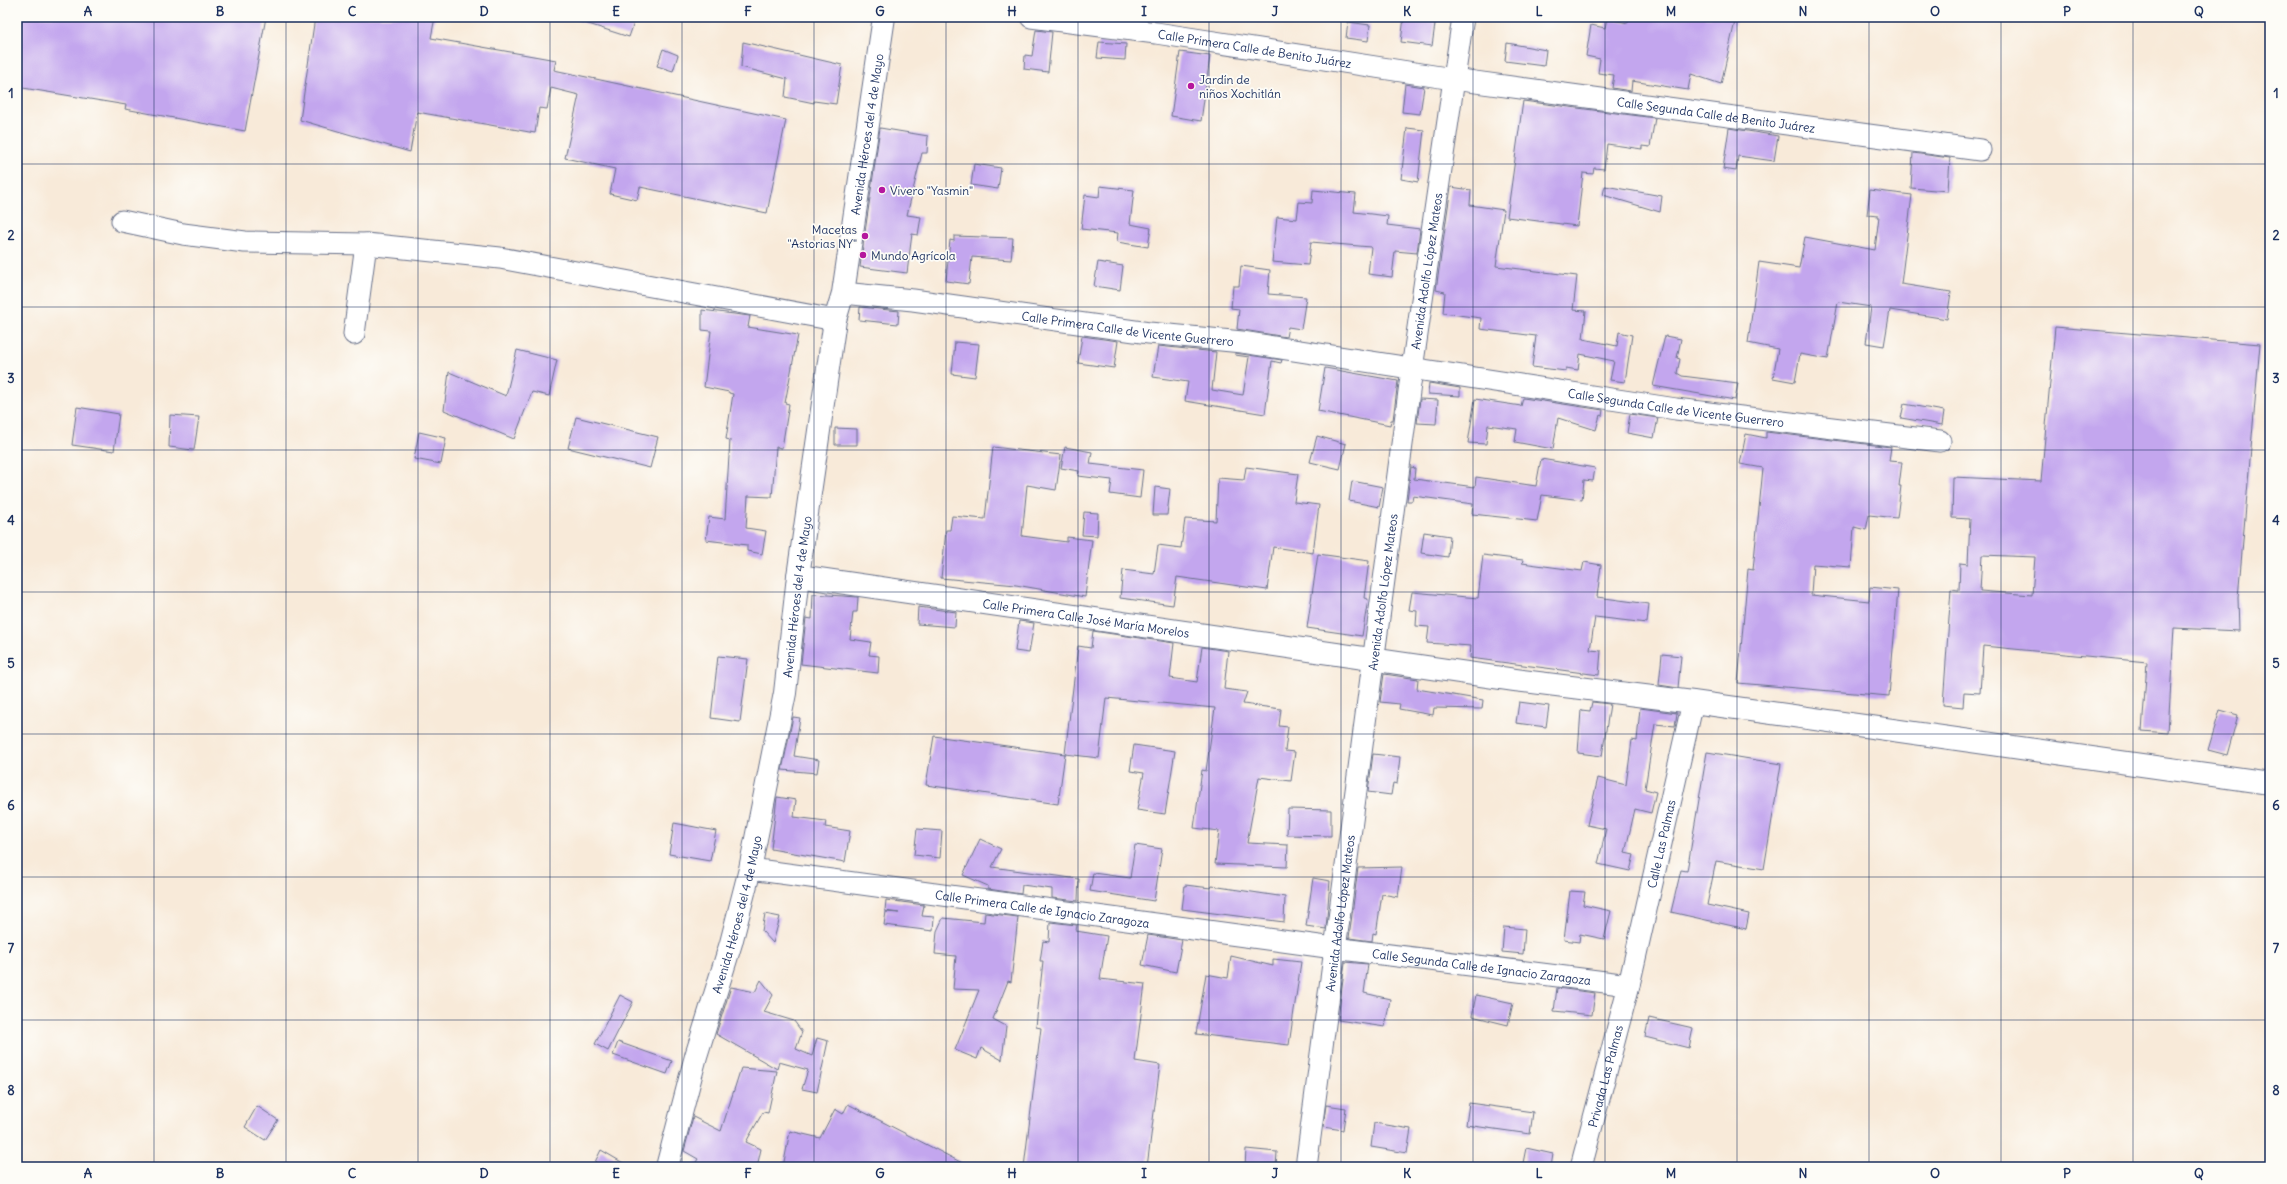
<svg xmlns="http://www.w3.org/2000/svg" width="2287" height="1184" font-family="Delius,sans-serif">
<style>
.building{fill:#c3a6ee;fill-rule:evenodd}
.lines{fill:none;stroke-linecap:round;stroke-linejoin:round}
.minor-casing{stroke:#687089;stroke-width:23}
.tertiary-casing{stroke:#687089;stroke-width:24}
.secondary-casing{stroke:#687089;stroke-width:24}
.minor{stroke:#fff;stroke-width:21}
.tertiary{stroke:#fff;stroke-width:22}
.secondary{stroke:#fff;stroke-width:22}
.grid{fill:none;stroke:#1b2f5e;stroke-width:1;stroke-opacity:0.55}
.poi-dot{fill:#b5179e;stroke:#fdfcf7;stroke-width:1.5}
.labels{text-anchor:middle;dominant-baseline:central;stroke-width:3.5;stroke-linejoin:round;paint-order:stroke}
.street-label{font-size:12px;fill:#1b2f5e;stroke:#fdfcf7}
.poi-label{font-size:12px;fill:#1b2f5e;stroke:#fdfcf7;text-anchor:start}
.neatline{fill:none;stroke:#1b2f5e;stroke-width:1.5}
.grid-label{font-size:13px;text-anchor:middle;font-weight:bold;fill:#1b2f5e}
</style>
<rect width="100%" height="100%" fill="#fdfcf7"/>
<filter id="ink" filterUnits="userSpaceOnUse"><feTurbulence type="fractalNoise" baseFrequency=".025" numOctaves="2"/><feDisplacementMap in="SourceGraphic" scale="8" xChannelSelector="R" yChannelSelector="G"/><feConvolveMatrix kernelMatrix="1 2 1 2 8 2 1 2 1" color-interpolation-filters="sRGB"/></filter>
<filter id="wash" filterUnits="userSpaceOnUse"><feTurbulence type="fractalNoise" baseFrequency=".012" numOctaves="4" result="noise"/><feDisplacementMap in="SourceGraphic" scale="16" xChannelSelector="R" yChannelSelector="G"/><feGaussianBlur stdDeviation="0.9" result="paint"/><feColorMatrix in="noise" values="0 0 0 0 0 0 0 0 0 0 0 0 0 0 0 0 0 1.4 0 .05"/><feComposite in="paint" operator="in"/></filter>
<g filter="url(#wash)">
<rect width="100%" height="100%" fill="#f8ead9"/>
<g id="blocks">
<!-- building -->
<path class="building" d="M22 17H266L245 131 125 109 126 105 17 87V52Z
M315 17H435L431 38 556 60 554 70 786 120 767 213 640 187 637 200 610 194 615 169 565 158 579 95 551 88 547 109 539 108 535 133 417 112 410 152 300 120Z
M577 17H636L629 37 576 20Z
M1404 17H1436L1432 46 1401 42Z
M1628 17H1736L1721 84 1691 74 1688 90 1632 81 1631 91 1612 88 1614 75 1598 73 1600 59 1586 56 1591 25 1605 28 1607 19 1628 23Z
M1348 22 1370 25 1368 41 1346 38Z
M1036 30 1052 32 1048 72 1024 69 1025 55 1032 56Z
M743 42 842 65 836 104 814 101V103L785 97 787 79 741 67Z
M1099 42 1126 44 1125 60 1097 58Z
M1507 43 1546 50 1544 66 1505 61Z
M663 49 678 55 673 71 657 66Z
M1180 52 1210 56 1201 121 1171 116Z
M1405 84 1424 87 1420 114 1402 112Z
M1523 101 1655 118 1650 147 1642 146V149L1607 144 1604 169 1594 168 1593 174 1583 173 1577 226 1507 217Z
M880 128 928 136 927 153H922L907 215 921 217 918 235 912 234 907 273 860 267Z
M1407 128 1424 130 1418 182 1401 179Z
M1729 128 1778 136 1774 161 1738 156 1736 171 1723 169Z
M1913 153 1950 158 1948 191 1911 188Z
M974 164 1001 168 998 189 971 185Z
M1100 186 1134 190 1130 224 1151 228 1148 247 1117 242 1118 233 1081 229 1085 195 1099 197Z
M1605 186 1662 196 1660 212 1603 195Z
M1451 187 1471 190 1470 205 1504 210 1496 266 1577 276 1573 310 1586 311 1583 339 1617 346 1619 332 1632 335 1625 382 1610 380 1614 361 1580 354 1578 370 1566 368V371L1532 367 1536 336 1480 329 1481 318 1443 313 1445 292 1436 290Z
M1313 190 1356 194 1354 212 1388 216 1387 225 1420 229 1417 253 1395 251 1392 277 1368 274 1371 247 1311 242 1308 265 1272 262 1277 217 1297 219 1299 202 1312 203Z
M1870 190 1912 195 1901 284 1951 292 1947 319 1890 310 1884 346 1866 343 1871 307 1838 302 1828 359 1800 354 1795 382 1773 378 1778 349 1748 343 1759 262 1799 268 1805 237 1875 250 1879 216 1867 215Z
M954 236 1013 238 1011 260 972 257 969 284 946 281 950 240 954 241Z
M1098 262 1123 266 1120 290 1094 286Z
M1241 266 1270 270 1268 294 1306 297 1301 329 1288 327 1286 337 1237 329 1239 309 1231 308 1233 286H1239Z
M860 307 899 311 898 324 859 320Z
M702 310 750 316 748 327 798 335 785 403 789 404 782 448 776 447 772 497 748 496 746 528 766 531 762 554 747 551V545L706 540 709 517 725 519 730 440 726 439 733 394 729 393V392L704 387 711 331 702 330Z
M2055 327 2260 344 2238 598 2239 631 2174 628 2168 733 2142 731 2147 662 1983 646 1980 693 1964 692 1963 707 1943 705 1951 589 1959 590 1960 563 1968 564 1970 519 1952 518 1953 477 2041 481ZM1982 555 2035 557 2032 595 1980 591Z
M1082 336 1118 341 1114 368 1078 363Z
M1665 336 1681 339 1677 358 1680 359 1677 373 1682 376 1738 383 1735 400 1653 386Z
M955 342 979 344 975 377 952 374Z
M1158 346 1216 352 1212 390 1243 395 1249 357 1235 355V353L1282 360 1281 363 1272 361 1265 414 1185 401 1188 382 1153 377Z
M517 350 557 360 549 396 532 392 514 439 444 410 449 372 506 396Z
M1325 368 1398 381 1393 420H1391L1390 425 1318 411Z
M1429 383 1460 388V396L1428 394Z
M1523 398 1603 410 1602 416 1600 415 1596 430 1558 418 1553 449 1515 442 1517 429 1488 425 1486 444 1468 443 1475 399 1521 406Z
M1420 399 1438 400 1436 424 1417 423Z
M1904 404 1944 411 1942 425 1901 418Z
M77 407 119 414 114 451 72 445Z
M1630 414 1658 418 1654 438 1627 433Z
M170 415 199 417 194 450 169 447Z
M576 417 658 437 650 468 568 448Z
M835 428 857 429V445H835Z
M419 432 446 438 441 464 414 459Z
M1766 432 1891 447 1889 461 1902 462 1899 486H1901L1897 518 1869 515 1866 530 1854 527 1851 567 1813 564 1811 595 1869 601 1870 587 1898 590 1889 696 1738 683 1748 569 1753 570 1763 468 1740 464 1746 434 1766 438Z
M1317 436 1346 444 1340 469 1310 462Z
M993 447 1061 455 1056 490 1027 485 1022 536 1067 542V537L1092 540 1085 597 1016 585 941 578 946 530H950L952 516 985 519Z
M1065 447 1092 452 1090 464 1143 470 1140 498 1110 494 1112 480 1078 476 1079 471 1061 468Z
M1541 459 1595 468 1593 481 1584 480 1582 500 1542 495 1537 521 1472 514 1473 504 1413 496 1412 501H1407L1411 467 1415 468 1414 479 1475 487 1476 477 1536 486Z
M1246 467 1298 474 1294 502 1319 505 1313 553 1273 547 1267 590 1177 577 1173 605 1120 598 1123 570 1154 574 1158 545 1181 548 1185 519 1216 521 1218 478 1244 480Z
M1352 481 1383 487 1379 507 1349 501Z
M1155 487 1170 489 1167 515H1153Z
M1084 512 1098 513 1097 536 1082 535Z
M1424 532 1450 536 1448 557 1421 553Z
M1318 554 1369 561 1364 598 1368 599 1362 636 1307 628Z
M1483 555 1523 560 1522 563 1582 571 1584 562 1601 565 1597 597 1649 604 1647 623 1595 617 1590 650 1601 651 1599 675 1470 658 1471 646 1427 643 1429 627 1416 626 1417 611 1409 610 1412 592 1478 598Z
M813 594 858 597 857 612H853L850 639 871 642 869 655 879 656 878 673 801 664 806 618 812 619Z
M918 607 956 612 955 627 917 624Z
M1019 621 1034 623 1029 653 1015 651Z
M1093 631 1174 643 1170 678 1197 682 1202 647 1228 651 1224 689 1247 692 1243 704 1281 709 1279 726 1288 727 1285 751 1295 752 1291 781 1259 777 1247 843 1288 845 1287 867 1215 864 1219 831 1194 828 1202 770 1206 771 1215 708 1106 698 1099 758 1065 754 1078 646 1091 648Z
M1662 654 1681 656 1678 688 1659 685Z
M718 656 748 659 740 722 711 718Z
M1384 674 1418 679 1417 689 1483 700 1482 709 1434 708 1433 715 1399 709 1400 704 1380 702Z
M1519 702 1549 706 1546 727 1516 723Z
M1592 702 1610 704 1602 756 1578 753 1581 710 1590 711Z
M1640 708 1677 713 1675 726 1655 724 1645 789 1656 792 1651 813 1635 809 1625 853 1634 855 1630 871 1598 864 1606 829 1587 825 1598 778 1626 785 1632 740 1637 741Z
M2220 710 2238 715 2227 755 2208 750Z
M793 717 800 718 794 756 819 760 817 773 782 770Z
M934 736 1065 754 1058 804 926 785Z
M1134 745 1175 751 1165 814 1137 810 1144 773 1130 771Z
M1707 752 1781 764 1764 869 1716 861 1707 905 1749 914 1746 929 1671 912 1681 870 1687 871Z
M1373 754 1400 757 1397 784 1393 783 1391 795 1368 792Z
M777 797 796 800 794 817 826 821 825 827 850 831 845 862 771 849Z
M1288 809 1331 810V836L1287 835Z
M674 823 716 831 710 861 669 854Z
M917 829 942 831 940 858 914 855Z
M980 839 1001 849 992 867 1079 879 1078 901 1052 898V889L1022 885 1021 894 988 889V886L963 875Z
M1135 845 1162 849 1154 901 1090 891 1093 873 1130 878Z
M1402 867 1398 897 1382 894 1376 934 1373 933 1372 941 1349 938 1358 868Z
M1313 878 1330 881 1326 929 1306 926Z
M1185 885 1211 888 1212 886 1285 897 1284 922 1182 909Z
M1570 891 1585 892 1583 905 1611 911 1604 939 1580 934 1579 942 1564 940Z
M886 900 924 905 922 916 934 917 933 931 884 925 886 912 899 913 885 911Z
M985 913 1018 917 1011 982 1008 981 993 1019 1006 1026 1002 1060 981 1048 977 1059 955 1050 979 990 953 989 956 956 935 954 937 931 943 918 984 922Z
M765 914 780 917 773 943 762 931Z
M1050 922 1077 925 1076 931 1107 936 1100 979 1145 984 1135 1061 1160 1065 1147 1167H1024L1041 1028 1036 1027 1043 961H1040L1043 941 1049 942Z
M1504 927 1525 929 1523 954 1502 952Z
M1148 935 1182 940 1176 972 1142 965Z
M1231 956 1273 966V959L1301 962 1289 1045 1196 1034 1206 974 1228 978Z
M1345 962 1368 964 1364 993 1390 999 1385 1027 1338 1020Z
M761 980 773 995 764 1012 794 1021 802 1032 796 1049 812 1056 817 1038 828 1041 817 1092 802 1089 808 1070 779 1062 777 1069 716 1034 731 987 755 992Z
M1557 988 1595 993 1592 1015 1554 1011Z
M620 995 633 1002 608 1051 595 1044Z
M1476 995 1513 1003 1508 1025 1472 1016Z
M1649 1018 1693 1028 1689 1048 1645 1037Z
M618 1042 672 1061 667 1074 613 1055Z
M741 1068 777 1071 768 1113 763 1112 746 1142 761 1149 757 1167H693L698 1159 684 1151 693 1117 721 1131Z
M1469 1103 1533 1112 1530 1134 1466 1125Z
M848 1104 970 1167H783L790 1131 820 1138 835 1109 843 1114Z
M1326 1105 1346 1108 1343 1130 1323 1127Z
M257 1106 278 1120 265 1140 245 1127Z
M1374 1123 1411 1129 1407 1153 1371 1147Z
M1526 1148 1553 1154 1551 1167 1523 1163Z
M1246 1149 1277 1152 1276 1167H1245Z
M601 1150 630 1167H603L595 1162Z"/>
</g>
</g>
<g filter="url(#ink)">
<use href="#blocks" fill-opacity="0" stroke="#687089" stroke-width="1"/>
<g class="lines">
<defs>
<g id="minor">
<path id="s1" d="M1031 17 1156 33 1453 79 1980 150"/>
<path d="M122 221 183 234 245 242 366 244 500 258 835 320"/>
<path id="s2" d="M843 293 913 300 1149 333 1242 342 1676 409 1940 441"/>
<path d="M354 334 366 244"/>
<path id="s3" d="M750 869 1334 948 1629 985"/>
<path id="s4" d="M1306 1167 1412 369 1463 17"/>
<path id="s5" d="M1581 1167 1629 985 1693 702"/>
</g>
<g id="tertiary">
<path id="s6" d="M798 576 1515 680 1693 702 2270 783"/>
</g>
<g id="secondary">
<path id="s7" d="M667 1167 696 1056 731 943 750 869 785 693 798 576 835 320 843 293 884 17"/>
</g>
</defs>
<!-- minor casing -->
<use href="#minor" class="minor-casing"/>
<!-- tertiary casing -->
<use href="#tertiary" class="tertiary-casing"/>
<!-- secondary casing -->
<use href="#secondary" class="secondary-casing"/>
<!-- minor -->
<use href="#minor" class="minor"/>
<!-- tertiary -->
<use href="#tertiary" class="tertiary"/>
<!-- secondary -->
<use href="#secondary" class="secondary"/>
</g>
</g>
<!-- grid -->
<path class="grid" d="M154 17V1167M286 17V1167M418 17V1167M550 17V1167M682 17V1167M814 17V1167M946 17V1167M1078 17V1167M1209 17V1167M1341 17V1167M1473 17V1167M1605 17V1167M1737 17V1167M1869 17V1167M2001 17V1167M2133 17V1167M17 164H2270M17 307H2270M17 450H2270M17 592H2270M17 734H2270M17 877H2270M17 1020H2270"/>
<!-- markers -->
<g class="poi-dot">
<circle cx="1191" cy="86" r="4"/>
<circle cx="882" cy="190" r="4"/>
<circle cx="865" cy="236" r="4"/>
<circle cx="863" cy="255" r="4"/>
</g>
<g class="labels">
<!-- street labels -->
<g class="street-label">
<text stroke="none"><textPath href="#s1" startOffset="226">Calle Primera Calle de Benito Juárez</textPath></text>
<text stroke="none"><textPath href="#s1" startOffset="692">Calle Segunda Calle de Benito Juárez</textPath></text>
<text stroke="none"><textPath href="#s7" startOffset="1054">Avenida Héroes del 4 de Mayo</textPath></text>
<text stroke="none"><textPath href="#s4" startOffset="904">Avenida Adolfo López Mateos</textPath></text>
<text stroke="none"><textPath href="#s2" startOffset="287">Calle Primera Calle de Vicente Guerrero</textPath></text>
<text stroke="none"><textPath href="#s2" startOffset="841">Calle Segunda Calle de Vicente Guerrero</textPath></text>
<text stroke="none"><textPath href="#s4" startOffset="580">Avenida Adolfo López Mateos</textPath></text>
<text stroke="none"><textPath href="#s7" startOffset="586">Avenida Héroes del 4 de Mayo</textPath></text>
<text stroke="none"><textPath href="#s6" startOffset="291">Calle Primera Calle José María Morelos</textPath></text>
<text stroke="none"><textPath href="#s5" startOffset="333">Calle Las Palmas</textPath></text>
<text stroke="none"><textPath href="#s3" startOffset="295">Calle Primera Calle de Ignacio Zaragoza</textPath></text>
<text stroke="none"><textPath href="#s4" startOffset="256">Avenida Adolfo López Mateos</textPath></text>
<text stroke="none"><textPath href="#s7" startOffset="262">Avenida Héroes del 4 de Mayo</textPath></text>
<text stroke="none"><textPath href="#s3" startOffset="738">Calle Segunda Calle de Ignacio Zaragoza</textPath></text>
<text stroke="none"><textPath href="#s5" startOffset="94">Privada Las Palmas</textPath></text>
</g>
<!-- poi labels -->
<g class="poi-label">
<text x="1199" y="79">Jardín de<tspan x="1199" dy="14">niños Xochitlán</tspan></text>
<text x="890" y="190">Vivero "Yasmin"</text>
<text x="857" y="229" text-anchor="end">Macetas<tspan x="857" dy="14">"Astorias NY"</tspan></text>
<text x="871" y="255">Mundo Agrícola</text>
</g>
</g>
<!-- margin -->
<rect width="2287" height="1184" fill="none" stroke="#fdfcf7" stroke-width="44"/>
<rect x="22" y="22" width="2243" height="1140" class="neatline"/>
<g class="grid-label">
<text x="88" y="16">A</text>
<text x="220" y="16">B</text>
<text x="352" y="16">C</text>
<text x="484" y="16">D</text>
<text x="616" y="16">E</text>
<text x="748" y="16">F</text>
<text x="880" y="16">G</text>
<text x="1012" y="16">H</text>
<text x="1144" y="16">I</text>
<text x="1275" y="16">J</text>
<text x="1407" y="16">K</text>
<text x="1539" y="16">L</text>
<text x="1671" y="16">M</text>
<text x="1803" y="16">N</text>
<text x="1935" y="16">O</text>
<text x="2067" y="16">P</text>
<text x="2199" y="16">Q</text>
<text x="11" y="98">1</text>
<text x="2276" y="98">1</text>
<text x="11" y="240">2</text>
<text x="2276" y="240">2</text>
<text x="11" y="383">3</text>
<text x="2276" y="383">3</text>
<text x="11" y="525">4</text>
<text x="2276" y="525">4</text>
<text x="11" y="668">5</text>
<text x="2276" y="668">5</text>
<text x="11" y="810">6</text>
<text x="2276" y="810">6</text>
<text x="11" y="953">7</text>
<text x="2276" y="953">7</text>
<text x="11" y="1095">8</text>
<text x="2276" y="1095">8</text>
<text x="88" y="1178">A</text>
<text x="220" y="1178">B</text>
<text x="352" y="1178">C</text>
<text x="484" y="1178">D</text>
<text x="616" y="1178">E</text>
<text x="748" y="1178">F</text>
<text x="880" y="1178">G</text>
<text x="1012" y="1178">H</text>
<text x="1144" y="1178">I</text>
<text x="1275" y="1178">J</text>
<text x="1407" y="1178">K</text>
<text x="1539" y="1178">L</text>
<text x="1671" y="1178">M</text>
<text x="1803" y="1178">N</text>
<text x="1935" y="1178">O</text>
<text x="2067" y="1178">P</text>
<text x="2199" y="1178">Q</text>
</g>
</svg>
